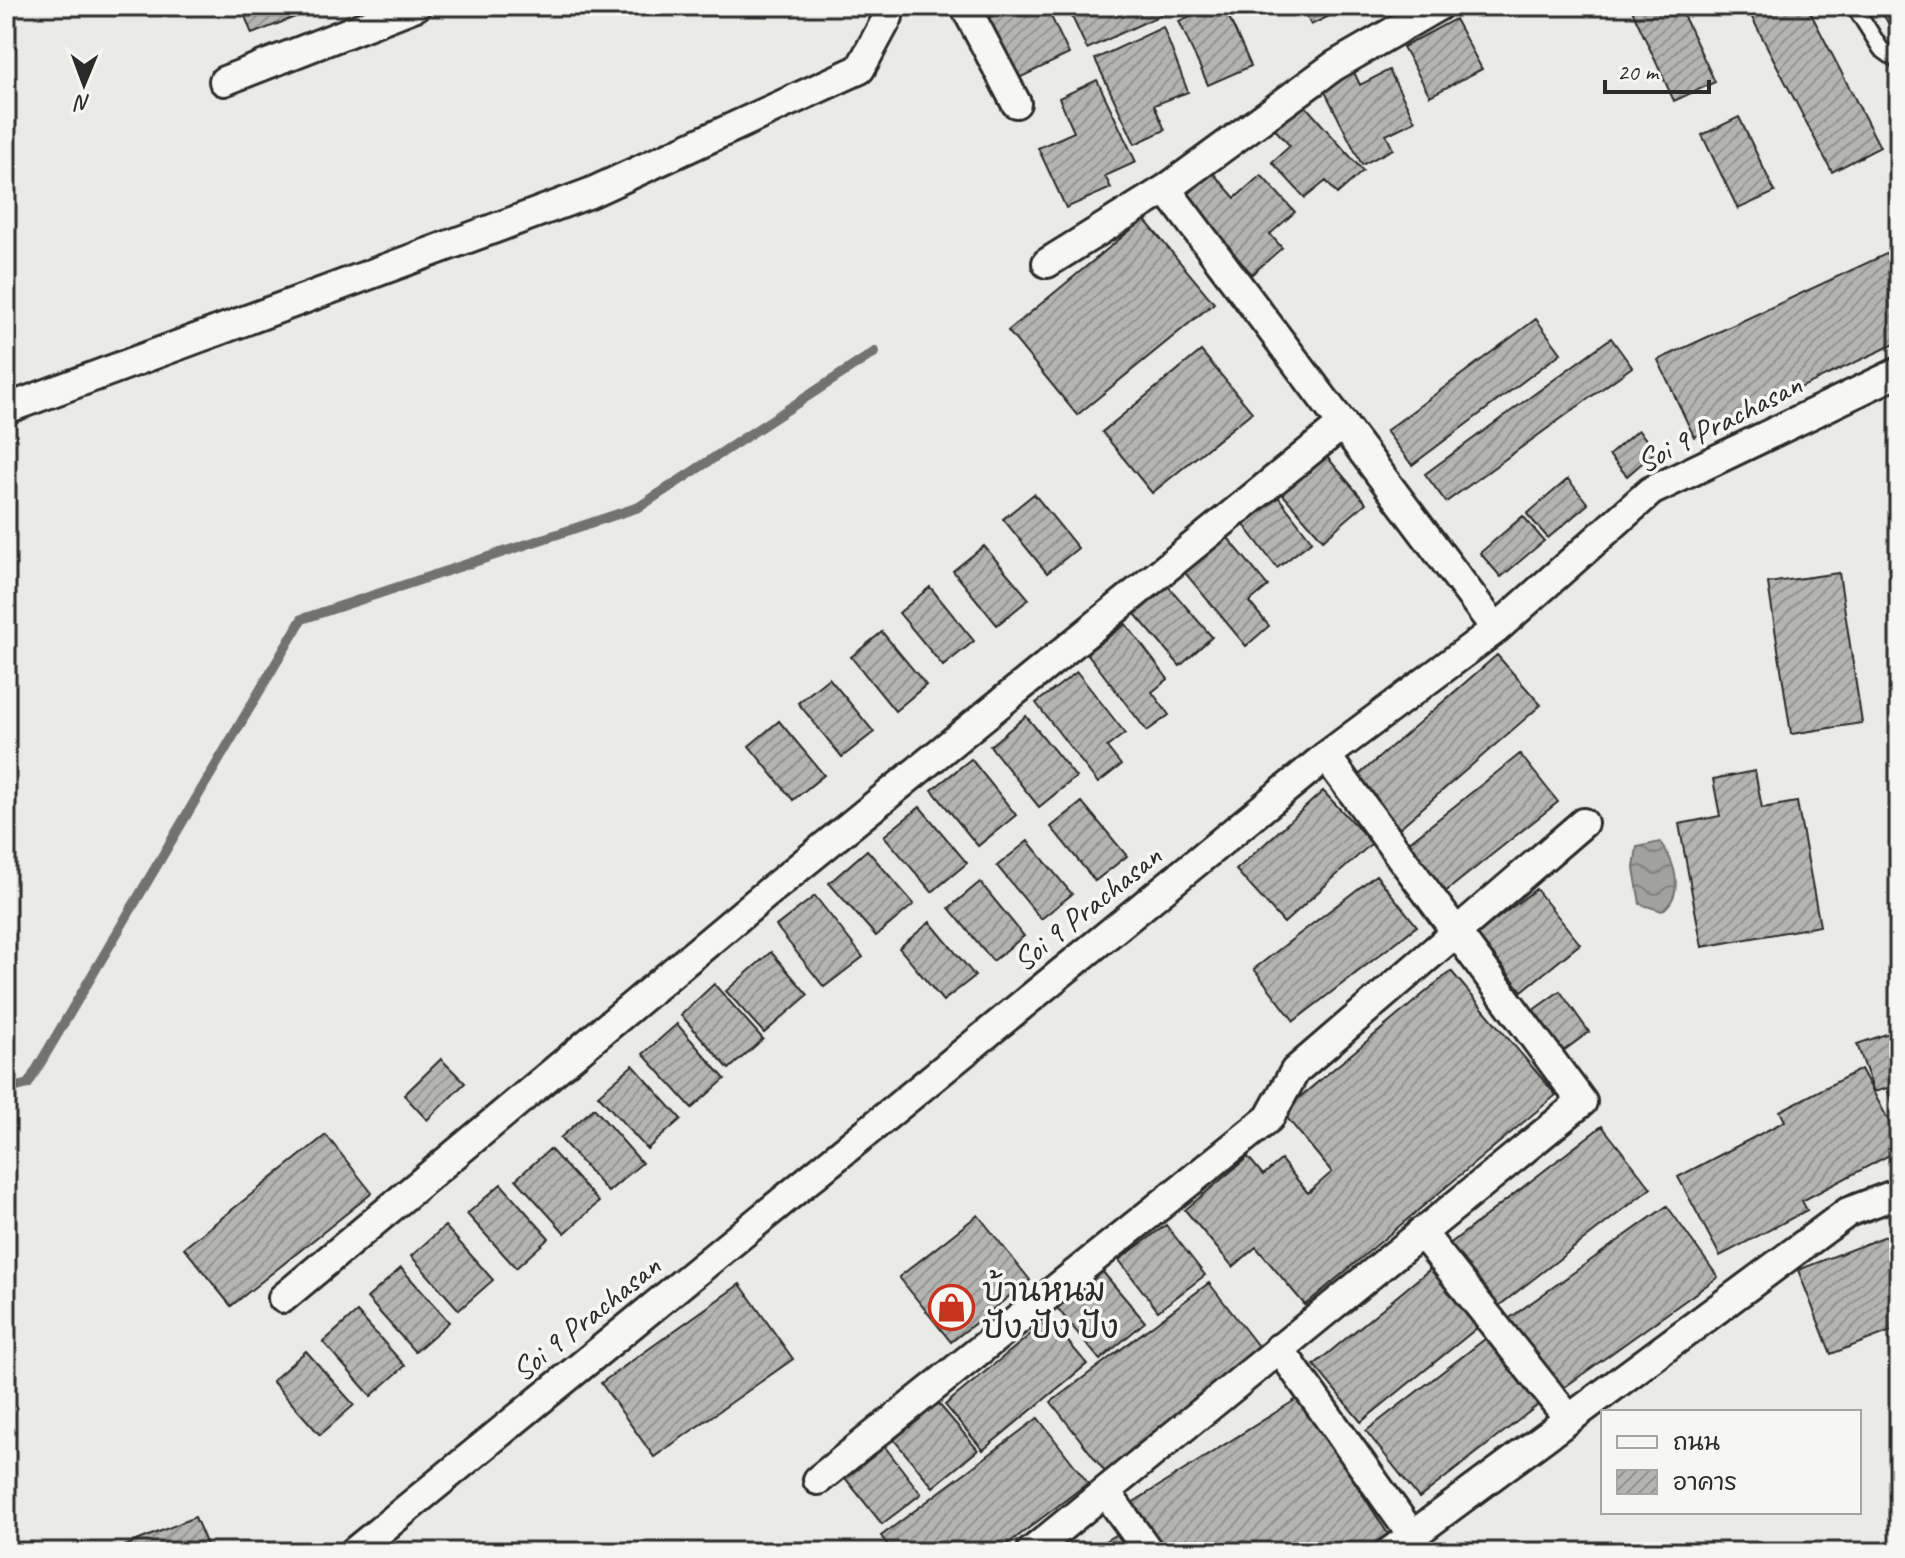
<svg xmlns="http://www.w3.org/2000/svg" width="1905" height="1558" font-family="Caveat,'Playpen Sans Thai',sans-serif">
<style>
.water{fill:url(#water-waves);stroke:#727270;stroke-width:2}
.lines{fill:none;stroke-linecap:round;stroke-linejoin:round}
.stream{stroke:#727270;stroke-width:10}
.building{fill:url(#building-hatch);stroke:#2b2b2b;stroke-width:2}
.lane-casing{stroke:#2b2b2b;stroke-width:20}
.street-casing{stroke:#2b2b2b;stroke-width:34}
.lane{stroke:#f6f6f2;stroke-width:14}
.street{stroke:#f6f6f2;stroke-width:28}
.labels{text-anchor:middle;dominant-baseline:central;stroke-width:7;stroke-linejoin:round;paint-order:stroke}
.street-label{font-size:32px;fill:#2b2b2b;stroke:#f6f6f2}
.poi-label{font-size:32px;fill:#2b2b2b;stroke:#f6f6f2;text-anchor:start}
</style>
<defs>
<pattern id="water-waves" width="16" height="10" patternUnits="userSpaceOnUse" patternTransform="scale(2)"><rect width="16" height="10" fill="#a1a19e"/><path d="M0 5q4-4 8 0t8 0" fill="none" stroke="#838381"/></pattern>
<pattern id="building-hatch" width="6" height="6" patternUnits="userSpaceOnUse" patternTransform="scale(2)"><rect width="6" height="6" fill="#b4b4b1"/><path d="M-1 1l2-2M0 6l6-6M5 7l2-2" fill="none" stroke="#939390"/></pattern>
</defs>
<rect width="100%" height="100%" fill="#eaeae6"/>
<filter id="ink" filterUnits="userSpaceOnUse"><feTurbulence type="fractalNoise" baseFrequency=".0125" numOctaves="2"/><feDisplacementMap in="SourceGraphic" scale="16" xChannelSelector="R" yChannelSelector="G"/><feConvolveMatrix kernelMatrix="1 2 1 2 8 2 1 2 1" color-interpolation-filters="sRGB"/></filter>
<g filter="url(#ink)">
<!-- water -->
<path class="water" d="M1660 842C1676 863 1685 894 1662 911L1640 904 1634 868 1637 847Z"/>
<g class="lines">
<!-- stream -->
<path class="stream" d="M6 1090 28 1084 302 619 639 507 875 352"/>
</g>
<!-- building -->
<path class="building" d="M241 6H323L252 34Z
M1013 6H1046L1069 54 1017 79 987 18Z
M1067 6H1180L1087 49Z
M1213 6H1224L1251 66 1208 85 1179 21Z
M1301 6H1350L1311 25Z
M1630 6H1679L1715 82 1674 101Z
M1746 6H1807L1880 147 1832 172Z
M1878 6H1899V41Z
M1455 19 1482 69 1430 96 1403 47Z
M1163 27 1188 92 1154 105 1165 130 1135 144 1095 59Z
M1353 70 1360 85 1389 70 1415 121 1386 135 1393 149 1362 165 1322 86Z
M1097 80 1136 162 1105 176 1111 188 1066 208 1038 148 1074 132 1059 98Z
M1301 101 1363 171 1337 194 1326 181 1305 198 1272 162 1290 146 1273 127Z
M1739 117 1775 192 1738 209 1702 135Z
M1213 173 1235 198 1261 175 1295 212 1270 234 1282 248 1252 274 1205 223 1208 221 1186 196Z
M1144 219 1214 303 1077 415 1008 331Z
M1899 248V342L1694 437 1658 360Z
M1536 319 1561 353 1412 465 1386 431Z
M1611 338 1632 367 1446 502 1425 474Z
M1201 351 1252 412 1152 493 1102 432Z
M1638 430 1656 451 1627 476 1609 455Z
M1322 451 1366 503 1323 540 1278 489Z
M1568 479 1588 504 1548 538 1527 514Z
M1034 494 1078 548 1047 573 1003 519Z
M1276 494 1312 541 1277 568 1241 521Z
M1523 516 1544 541 1501 577 1480 553Z
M1224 533 1268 586 1249 602 1269 626 1246 646 1181 568Z
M984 546 1029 599 997 625 953 571Z
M1839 573 1862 723 1791 734 1768 583Z
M1168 586 1212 637 1180 666 1135 614Z
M930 587 974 641 943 666 899 613Z
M1126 624 1168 679 1152 692 1169 715 1147 731 1087 653Z
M882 632 926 685 895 711 851 657Z
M1497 655 1541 705 1397 830 1353 780Z
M1077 672 1125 733 1107 747 1121 765 1098 783 1036 703Z
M829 678 874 732 842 757 798 703Z
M1026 716 1076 777 1039 807 990 746Z
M779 721 824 775 793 800 749 746Z
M1520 754 1558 802 1445 892 1407 844Z
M971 759 1016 815 978 846 932 790Z
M1755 771 1762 808 1797 802 1820 926 1702 947 1679 824 1720 816 1713 779Z
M1323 791 1372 843 1284 923 1236 870Z
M1082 802 1127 856 1095 881 1051 827Z
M920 807 967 863 932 892 884 836Z
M1028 841 1072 894 1041 919 997 866Z
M867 850 914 904 876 936 829 883Z
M1376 875 1417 926 1294 1021 1254 969Z
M980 882 1024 936 993 961 949 908Z
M1536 889 1580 944 1522 991 1477 934Z
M815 896 863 957 824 987 776 926Z
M930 922 975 976 943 1001 899 948Z
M771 952 808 995 764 1033 726 991Z
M1451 971 1556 1095 1305 1305 1256 1247 1233 1267 1185 1210 1248 1157 1263 1175 1281 1160 1308 1193 1332 1172 1282 1112Z
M714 984 763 1039 729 1069 681 1015Z
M1560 991 1589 1032 1559 1054 1529 1013Z
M677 1024 725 1079 692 1108 643 1054Z
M1892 1032 1899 1052V1123L1887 1088 1874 1092 1857 1044Z
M441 1059 465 1083 427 1120 404 1095Z
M633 1065 681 1119 647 1149 598 1095Z
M1861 1069 1899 1140V1150L1802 1201 1807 1210 1720 1256 1678 1177 1785 1121 1780 1111Z
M594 1108 642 1163 608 1192 560 1138Z
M1602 1126 1651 1188 1496 1308 1447 1246Z
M326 1135 372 1193 231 1306 184 1248Z
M550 1149 599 1202 565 1233 516 1179Z
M501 1184 549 1238 516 1268 467 1214Z
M1667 1206 1718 1277 1559 1391 1507 1320Z
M978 1215 1030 1280 951 1342 899 1277Z
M1166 1225 1205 1275 1158 1311 1119 1260Z
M445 1226 493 1280 459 1310 411 1256Z
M1899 1231V1328L1831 1354 1798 1270Z
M1435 1265 1483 1323 1361 1422 1314 1365Z
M401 1268 449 1322 415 1352 367 1298Z
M1102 1271 1145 1322 1100 1360 1057 1308Z
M1209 1283 1264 1354 1106 1473 1051 1402Z
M740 1284 793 1359 654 1457 601 1383Z
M357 1312 405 1366 371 1396 323 1342Z
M1049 1319 1087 1364 983 1450 945 1405Z
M1489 1336 1542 1402 1419 1498 1366 1431Z
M306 1351 354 1405 320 1435 272 1381Z
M1300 1397 1388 1534 1359 1552H1164L1132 1503Z
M938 1403 978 1450 933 1487 894 1440Z
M1038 1418 1088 1483 997 1552H893L881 1536Z
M885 1447 921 1494 882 1524 845 1478Z
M195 1517 210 1552H110Z
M1127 1528 1142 1552H1086Z"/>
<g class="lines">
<defs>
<path id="lane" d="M1854 6 1881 49 1899 62"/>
<path id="street" d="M965 6 1016 103
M224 81 416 6
M1166 189 1496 629
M1047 263 1166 189 1334 66 1438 6
M6 409 590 193 860 69 888 17 886 6
M1421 1232 1569 1419
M283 1298 771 890 1343 424
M1279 1348 1412 1535
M818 1480 1269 1118 1295 1071 1583 823
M1106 1492 1149 1552
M354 1552 1326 756 1496 629 1651 491 1899 372
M1031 1552 1582 1102 1326 756
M1390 1552 1848 1212 1899 1193"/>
</defs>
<!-- lane casing -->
<use href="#lane" class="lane-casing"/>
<!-- street casing -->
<use href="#street" class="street-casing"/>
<!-- lane -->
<use href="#lane" class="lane"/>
<!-- street -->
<use href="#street" class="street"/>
</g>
</g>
<!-- icons -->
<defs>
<symbol id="shop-ring" viewBox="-11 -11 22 22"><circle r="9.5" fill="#f6f6f2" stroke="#c8321e" stroke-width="1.5"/><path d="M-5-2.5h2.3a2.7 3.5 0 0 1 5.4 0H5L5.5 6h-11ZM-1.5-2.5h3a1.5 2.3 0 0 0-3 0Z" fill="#c8321e"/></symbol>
</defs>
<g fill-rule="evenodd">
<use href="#shop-ring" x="926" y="1282" width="51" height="51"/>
</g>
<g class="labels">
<!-- street labels -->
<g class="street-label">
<text transform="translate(1719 423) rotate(-27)">Soi 9 Prachasan</text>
<text transform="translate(1087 908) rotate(-39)">Soi 9 Prachasan</text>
<text transform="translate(586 1318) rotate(-39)">Soi 9 Prachasan</text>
</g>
<!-- poi labels -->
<g class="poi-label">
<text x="982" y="1290">บ้านหนม<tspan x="982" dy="37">ปัง ปัง ปัง</tspan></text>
</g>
</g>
<!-- margin -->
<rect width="1905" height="1558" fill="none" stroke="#f6f6f2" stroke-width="32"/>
<rect x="16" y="16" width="1873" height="1526" fill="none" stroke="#2b2b2b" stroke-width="3" filter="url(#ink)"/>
<!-- legend -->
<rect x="1601" y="1410" width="260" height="104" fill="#f6f6f2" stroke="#a5a5a2" stroke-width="2"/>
<rect x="1617" y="1436" width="40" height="12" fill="#f6f6f2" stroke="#a5a5a2" stroke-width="2"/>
<text x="1673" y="1450" font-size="24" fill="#2b2b2b">ถนน</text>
<rect x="1617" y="1470" width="40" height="24" fill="url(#building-hatch)" stroke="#a5a5a2" stroke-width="2"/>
<text x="1673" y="1490" font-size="24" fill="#2b2b2b">อาคาร</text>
<!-- north arrow -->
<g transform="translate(84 84) rotate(181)" stroke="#f6f6f2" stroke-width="6" paint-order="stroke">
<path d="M0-6L14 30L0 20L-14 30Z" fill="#2b2b2b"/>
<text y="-12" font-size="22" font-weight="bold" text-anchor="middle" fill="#2b2b2b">N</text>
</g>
<!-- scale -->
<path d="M1605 80v12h104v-12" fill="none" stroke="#2b2b2b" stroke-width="4"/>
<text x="1617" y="80" font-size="24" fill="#2b2b2b" stroke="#f6f6f2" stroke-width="6" paint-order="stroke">20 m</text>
</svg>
